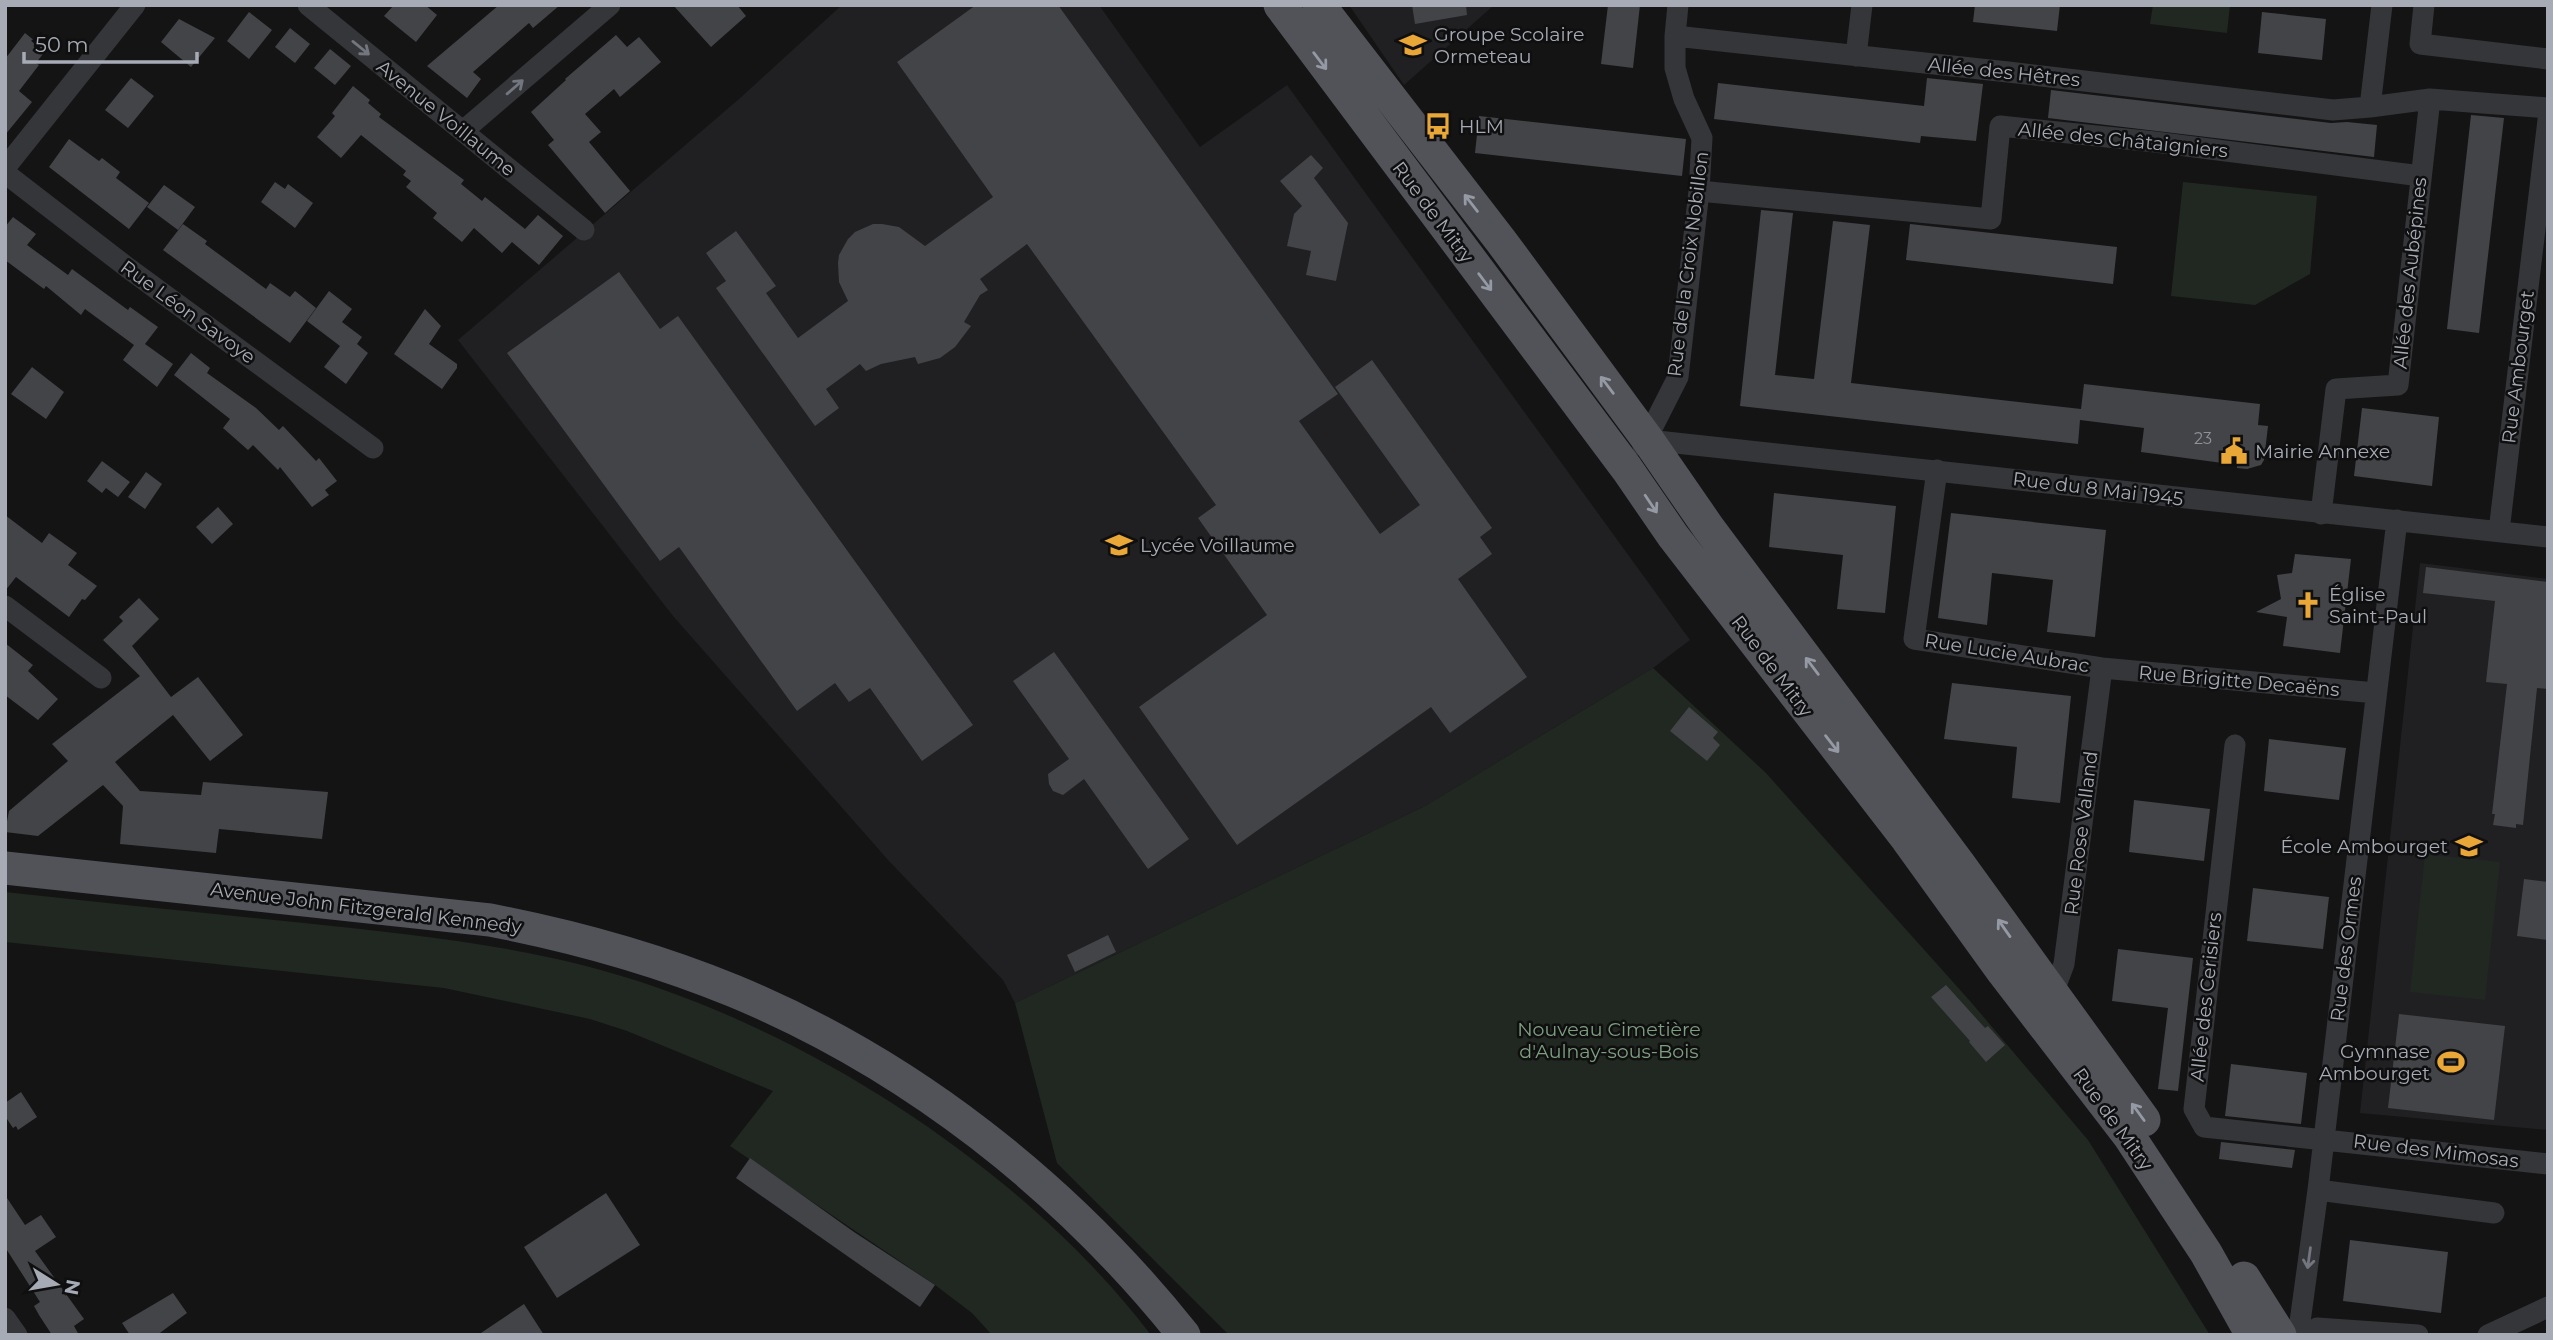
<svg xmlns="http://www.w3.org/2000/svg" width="2553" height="1340" font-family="Montserrat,sans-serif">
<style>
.built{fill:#202022}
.green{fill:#202821}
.building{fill:#434448}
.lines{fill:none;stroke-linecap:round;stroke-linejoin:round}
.minor{stroke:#35363a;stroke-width:21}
.primary{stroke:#515359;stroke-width:33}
.oneway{stroke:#73767e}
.oneway2{stroke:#9599a3}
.labels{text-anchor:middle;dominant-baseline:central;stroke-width:5;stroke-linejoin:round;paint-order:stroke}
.number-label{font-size:16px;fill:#8d919a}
.poi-label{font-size:19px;fill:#a6abb5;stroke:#0f0f10;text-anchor:start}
.street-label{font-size:19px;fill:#a6abb5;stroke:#0f0f10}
.park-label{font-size:19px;fill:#7e9f7f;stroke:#0f0f10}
</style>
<rect width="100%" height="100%" fill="#141415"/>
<!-- built -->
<path class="built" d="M842 5H1099L1200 147 1287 85 1690 640 1653 668 1425 806 1015 1003 1003 980 889 861 673 616 458 340 739 99Z
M1349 5H1494L1404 85Z
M2420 563 2548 579V1130L2360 1113Z"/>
<!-- green -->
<path class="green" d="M2153 5H2230L2227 33 2150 24Z
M2183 182 2317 196 2310 274 2255 305 2171 296Z
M1653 668 1766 773 1970 1001 2088 1140 2210 1335H1229L1057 1163 1015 1003 1425 806Z
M2425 854 2500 862 2485 1000 2410 992Z
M5 892C105 903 204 913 304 923 398 933 490 942 582 965 790 1017 1021 1164 1151 1335H992L972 1313 935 1285 730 1146 773 1091 627 1031 590 1019 444 988 5 942Z"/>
<!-- building -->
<path class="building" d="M394 5H425L437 15 416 42 384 16Z
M499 5H560L533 28 529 23 473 72 481 79 467 98 427 66Z
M673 5H737L746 16 711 47Z
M976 5H1058L1338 394 1299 421 1380 534 1420 505 1335 387 1372 360 1492 528 1480 537 1492 554 1458 579 1527 677 1450 733 1431 707 1237 845 1139 707 1267 615 1198 518 1216 505 1027 244 980 279 988 290 980 295 964 322 971 326 955 347 940 358 918 364 915 357 881 364 866 371 860 364 826 389 839 408 815 426 716 288 726 281 706 253 736 231 776 286 766 293 798 338 848 301 839 282 838 263 839 255 848 239 855 232 873 224H882L899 227 925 246 993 197 897 62Z
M1412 5H1466L1467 15 1415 24Z
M1608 5H1640L1633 68 1601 64Z
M1975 5H2060L2057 31 1973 22Z
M249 12 272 30 249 59 227 41Z
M2262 12 2326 19 2322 60 2258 53Z
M179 19 215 38 191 67 161 42Z
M290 28 310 44 295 63 275 47Z
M25 33 46 50 36 63 39 65 19 91 32 102 5 135V59Z
M616 35 627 47 639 37 661 62 620 97 614 89 585 114 601 132 589 142 630 191 605 213 548 145 554 140 531 112 566 80 565 79Z
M330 49 351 66 335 85 314 68Z
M131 78 154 96 128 128 105 110Z
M1927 78 1983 84 1976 141 1921 136 1920 143 1714 119 1718 83 1924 106Z
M353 86 370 100 368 103 381 114 379 117 464 180 461 184 482 201 485 197 525 229 538 215 563 236 539 265 512 242 502 253 474 228 462 242 433 218 437 213 406 187 411 181 403 175 406 171 361 135 341 158 317 137 335 116 332 113Z
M2051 90 2331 123 2347 122 2377 125 2374 157 2048 118Z
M2471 115 2504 118 2479 333 2447 329Z
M1479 116 1686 139 1682 176 1475 153Z
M69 139 99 161 102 158 120 172 116 178 149 203 129 229 49 167Z
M1311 155 1323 168 1314 178 1348 223 1336 281 1306 275 1311 251 1287 246 1294 214 1302 206 1280 181Z
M275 182 285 189 288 184 313 203 295 228 261 202Z
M164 185 195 207 178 230 147 207Z
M1761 210 1793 213 1775 375 1814 379 1833 221 1870 225 1851 383 2081 409 2084 384 2260 404 2258 425 2268 426 2264 460 2261 465 2247 469 2237 468V465L2141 452 2144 428 2080 420 2078 444 1740 406Z
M13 217 36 234 27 245 68 275 72 269 128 310 130 307 158 327 145 344 173 364 157 387 123 360 134 345 85 309 81 315 46 286 44 289 5 260V227Z
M183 224 207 241 205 244 266 289 270 283 290 297 295 291 316 308 290 343 163 250Z
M1910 224 2117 247 2113 284 1906 260Z
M619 272 660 329 678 316 973 725 922 761 870 688 849 702 835 683 797 711 679 547 660 561 507 353Z
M329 291 352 309 342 322 362 337 357 344 368 353 346 384 324 367 340 346 307 321Z
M425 309 441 326 429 344 457 364V368L442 389 394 354Z
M191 353 210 368 207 373 256 408 279 430 283 426 316 461 319 458 337 481 325 490 329 495 312 507 280 467 278 470 253 445 248 450 223 428 230 419 174 375Z
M32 367 64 392 46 419 11 394Z
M2362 408 2439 417 2432 486 2354 476Z
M102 461 130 482 118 497 106 488 102 493 87 481Z
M146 472 162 484 145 509 128 497Z
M1774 493 1896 506 1885 613 1837 609 1843 555 1769 547Z
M218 507 233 524 212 544 196 527Z
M1951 513 2106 530 2095 637 2047 632 2053 580 1992 573 1987 625 1938 618Z
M5 515 42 543 49 533 77 553 68 565 97 586 85 600 82 599 69 617 16 577 5 591Z
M2295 554 2351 559 2340 653 2283 646 2287 617 2256 612 2281 599 2277 575 2292 573Z
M2426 567 2548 582V689L2537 688 2523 825 2516 824V828L2493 825 2495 814H2492L2507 684 2486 682 2495 601 2423 593Z
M139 598 159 619 132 646 171 697 198 677 243 735 210 761 173 715 115 762 140 791 201 795 203 782 328 792 322 839 219 829 216 853 120 844 123 806 103 785 38 836 5 832 9 811 68 761 52 744 140 676 103 640 123 621 119 617Z
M5 643 33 665 28 671 58 699 38 720 5 695Z
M1054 652 1189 839 1148 869 1084 779 1063 795 1053 791 1049 784 1048 774 1069 759 1013 681Z
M1952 683 2071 696 2060 803 2012 798 2017 747 1944 739Z
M1689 707 1718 732 1713 738 1720 745 1707 761 1670 731Z
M2269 739 2346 748 2339 800 2264 791Z
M2134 800 2210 809 2204 861 2129 852Z
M2524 879 2548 882V940L2517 936Z
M2253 888 2329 897 2323 949 2247 941Z
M1108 935 1116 952 1075 972 1067 955Z
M2118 949 2193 958 2178 1091 2158 1089 2168 1008 2112 1001Z
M1946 985 1985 1028 1988 1026 2005 1045 1986 1062 1969 1042 1970 1041 1931 997Z
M2399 1014 2505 1026 2494 1120 2388 1108Z
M2231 1064 2307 1073 2301 1124 2225 1116Z
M21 1092 37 1117 18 1130 16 1126 13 1128 5 1116V1103Z
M2221 1142 2295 1150 2292 1168 2219 1159Z
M750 1158 854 1232 935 1285 920 1307 736 1178Z
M606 1193 640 1245 557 1298 524 1247Z
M5 1195 25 1225 41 1215 56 1237 35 1251 84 1319 74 1326 79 1335H52L39 1315 34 1306 40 1302 5 1247Z
M2350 1240 2448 1252 2441 1313 2343 1301Z
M173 1293 187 1313 157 1335H130L122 1323Z
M524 1304 544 1335H478Z"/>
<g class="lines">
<!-- minor -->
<path class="minor" d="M308 5 584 230
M2424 5 2420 44 2548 59
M1675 36 2008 72 2333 110 2370 107 2382 5
M1856 56 1862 5
M2370 107 2430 99 2548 108
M463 131 610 5
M5 168 135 5
M5 173 128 268 373 448
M1699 191 1991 219 2000 126 2155 142 2421 176
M1648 440 2548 537
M1643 446 1678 377 1699 191 1702 138 1684 99 1675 68V36L1678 5
M1937 470 1914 639 2102 668 2376 693
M2321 514 2336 389 2398 385 2430 99
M2499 531 2548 120
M5 606 101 678
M2235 745 2194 1109 2204 1127 2548 1164
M2052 996 2064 964 2102 668
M2318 1190 2494 1213
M5 1318 17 1335
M2294 1335 2300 1322 2318 1190 2397 520
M2308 1335 2317 1328 2418 1335
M2488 1335 2548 1307"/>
<!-- primary -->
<path class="primary" d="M1280 5 1627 469 1673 536 1907 839 2003 972 2129 1136 2206 1253 2252 1335
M1319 5 1501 241 1648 440 1708 527 1960 865 2144 1120
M5 868 490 920C573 936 656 959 734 991 910 1064 1065 1186 1184 1335
M2244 1278 2280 1335"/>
</g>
<!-- one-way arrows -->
<defs><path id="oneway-shaft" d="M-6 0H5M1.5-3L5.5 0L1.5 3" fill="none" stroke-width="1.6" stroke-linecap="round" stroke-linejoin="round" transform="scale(1.75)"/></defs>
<g class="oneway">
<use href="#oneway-shaft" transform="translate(361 48) rotate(39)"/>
<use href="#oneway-shaft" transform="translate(515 87) rotate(-41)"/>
<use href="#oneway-shaft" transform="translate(2309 1258) rotate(98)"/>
</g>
<g class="oneway2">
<use href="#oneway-shaft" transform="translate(1320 61) rotate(53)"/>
<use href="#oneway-shaft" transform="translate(1471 203) rotate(-128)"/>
<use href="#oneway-shaft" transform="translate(1485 282) rotate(53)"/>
<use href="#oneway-shaft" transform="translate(1607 385) rotate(-127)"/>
<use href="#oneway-shaft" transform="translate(1651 504) rotate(56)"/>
<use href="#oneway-shaft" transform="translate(1812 666) rotate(-127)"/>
<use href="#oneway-shaft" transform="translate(1832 744) rotate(52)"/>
<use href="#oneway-shaft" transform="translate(2004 928) rotate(-125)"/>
<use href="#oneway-shaft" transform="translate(2138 1112) rotate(-126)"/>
</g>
<!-- icons -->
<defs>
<symbol id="school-bare" viewBox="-9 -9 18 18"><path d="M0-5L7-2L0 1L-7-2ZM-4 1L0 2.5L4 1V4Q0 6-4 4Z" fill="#e9a738" stroke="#0f0f10" stroke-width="2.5" paint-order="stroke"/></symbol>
<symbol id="bus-bare" viewBox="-9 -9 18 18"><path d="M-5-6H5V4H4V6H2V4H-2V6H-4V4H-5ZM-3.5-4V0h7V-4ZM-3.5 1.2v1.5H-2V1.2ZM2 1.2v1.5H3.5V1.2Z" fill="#e9a738" stroke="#0f0f10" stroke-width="2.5" paint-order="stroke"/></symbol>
<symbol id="civic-bare" viewBox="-9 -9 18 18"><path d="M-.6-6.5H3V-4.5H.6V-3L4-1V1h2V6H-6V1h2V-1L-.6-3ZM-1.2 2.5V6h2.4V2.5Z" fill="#e9a738" stroke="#0f0f10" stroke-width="2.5" paint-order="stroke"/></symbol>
<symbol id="church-bare" viewBox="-9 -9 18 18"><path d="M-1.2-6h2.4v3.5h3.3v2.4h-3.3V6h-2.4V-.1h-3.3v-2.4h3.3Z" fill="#e9a738" stroke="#0f0f10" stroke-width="2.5" paint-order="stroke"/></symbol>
<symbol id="stadium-bare" viewBox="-9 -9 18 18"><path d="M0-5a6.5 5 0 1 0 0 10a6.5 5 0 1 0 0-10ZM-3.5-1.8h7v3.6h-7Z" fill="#e9a738" stroke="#0f0f10" stroke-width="2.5" paint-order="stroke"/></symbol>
</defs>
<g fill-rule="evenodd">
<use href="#school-bare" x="1394" y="26" width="38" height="38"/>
<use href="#bus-bare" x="1419" y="107" width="38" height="38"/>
<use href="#civic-bare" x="2215" y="432" width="38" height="38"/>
<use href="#school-bare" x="1100" y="526" width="38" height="38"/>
<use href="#church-bare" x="2289" y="586" width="38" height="38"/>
<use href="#school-bare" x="2450" y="827" width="38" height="38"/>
<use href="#stadium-bare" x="2432" y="1043" width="38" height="38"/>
</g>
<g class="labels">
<!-- number labels -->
<g class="number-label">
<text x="2203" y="438">23</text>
</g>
<!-- poi labels -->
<g class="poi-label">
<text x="1434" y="34">Groupe Scolaire<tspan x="1434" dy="22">Ormeteau</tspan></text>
<text x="1459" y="126">HLM</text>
<text x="2255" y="451">Mairie Annexe</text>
<text x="1140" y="545">Lycée Voillaume</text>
<text x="2329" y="594">Église<tspan x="2329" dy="22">Saint-Paul</tspan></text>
<text x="2448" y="846" text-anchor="end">École Ambourget</text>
<text x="2430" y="1051" text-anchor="end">Gymnase<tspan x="2430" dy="22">Ambourget</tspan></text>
</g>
<!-- street labels -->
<g class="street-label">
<text transform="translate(2004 72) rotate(6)">Allée des Hêtres</text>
<text transform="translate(446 118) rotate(39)">Avenue Voillaume</text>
<text transform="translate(2123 140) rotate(6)">Allée des Châtaigniers</text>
<text transform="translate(1433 212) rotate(53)">Rue de Mitry</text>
<text transform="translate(1688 264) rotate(-83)">Rue de la Croix Nobillon</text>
<text transform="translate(2410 273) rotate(-84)">Allée des Aubépines</text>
<text transform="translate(188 312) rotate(36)">Rue Léon Savoye</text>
<text transform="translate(2518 367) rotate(-83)">Rue Ambourget</text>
<text transform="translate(2098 489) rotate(7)">Rue du 8 Mai 1945</text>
<text transform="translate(2007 653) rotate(9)">Rue Lucie Aubrac</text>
<text transform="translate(1772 666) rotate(53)">Rue de Mitry</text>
<text transform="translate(2239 681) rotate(5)">Rue Brigitte Decaëns</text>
<text transform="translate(2081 833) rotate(-83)">Rue Rose Valland</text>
<text transform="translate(366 908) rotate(7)">Avenue John Fitzgerald Kennedy</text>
<text transform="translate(2346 949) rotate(-83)">Rue des Ormes</text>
<text transform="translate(2206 997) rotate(-84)">Allée des Cerisiers</text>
<text transform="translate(2113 1119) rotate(54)">Rue de Mitry</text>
<text transform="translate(2436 1151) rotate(7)">Rue des Mimosas</text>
</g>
<!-- park labels -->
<g class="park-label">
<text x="1609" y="1029">Nouveau Cimetière<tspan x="1609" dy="22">d'Aulnay-sous-Bois</tspan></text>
</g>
</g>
<!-- border -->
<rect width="2553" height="1340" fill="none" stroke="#a6abb5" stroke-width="14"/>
<!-- north arrow -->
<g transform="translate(56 1284) rotate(101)" stroke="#0f0f10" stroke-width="5" paint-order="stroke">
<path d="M0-5L12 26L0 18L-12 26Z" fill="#a6abb5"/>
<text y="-10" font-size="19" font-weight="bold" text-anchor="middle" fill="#a6abb5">N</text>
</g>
<!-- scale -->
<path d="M24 52v10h173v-10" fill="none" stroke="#a6abb5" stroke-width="3.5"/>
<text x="35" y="52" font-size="21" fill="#a6abb5" stroke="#0f0f10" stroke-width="5" paint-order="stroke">50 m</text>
</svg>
